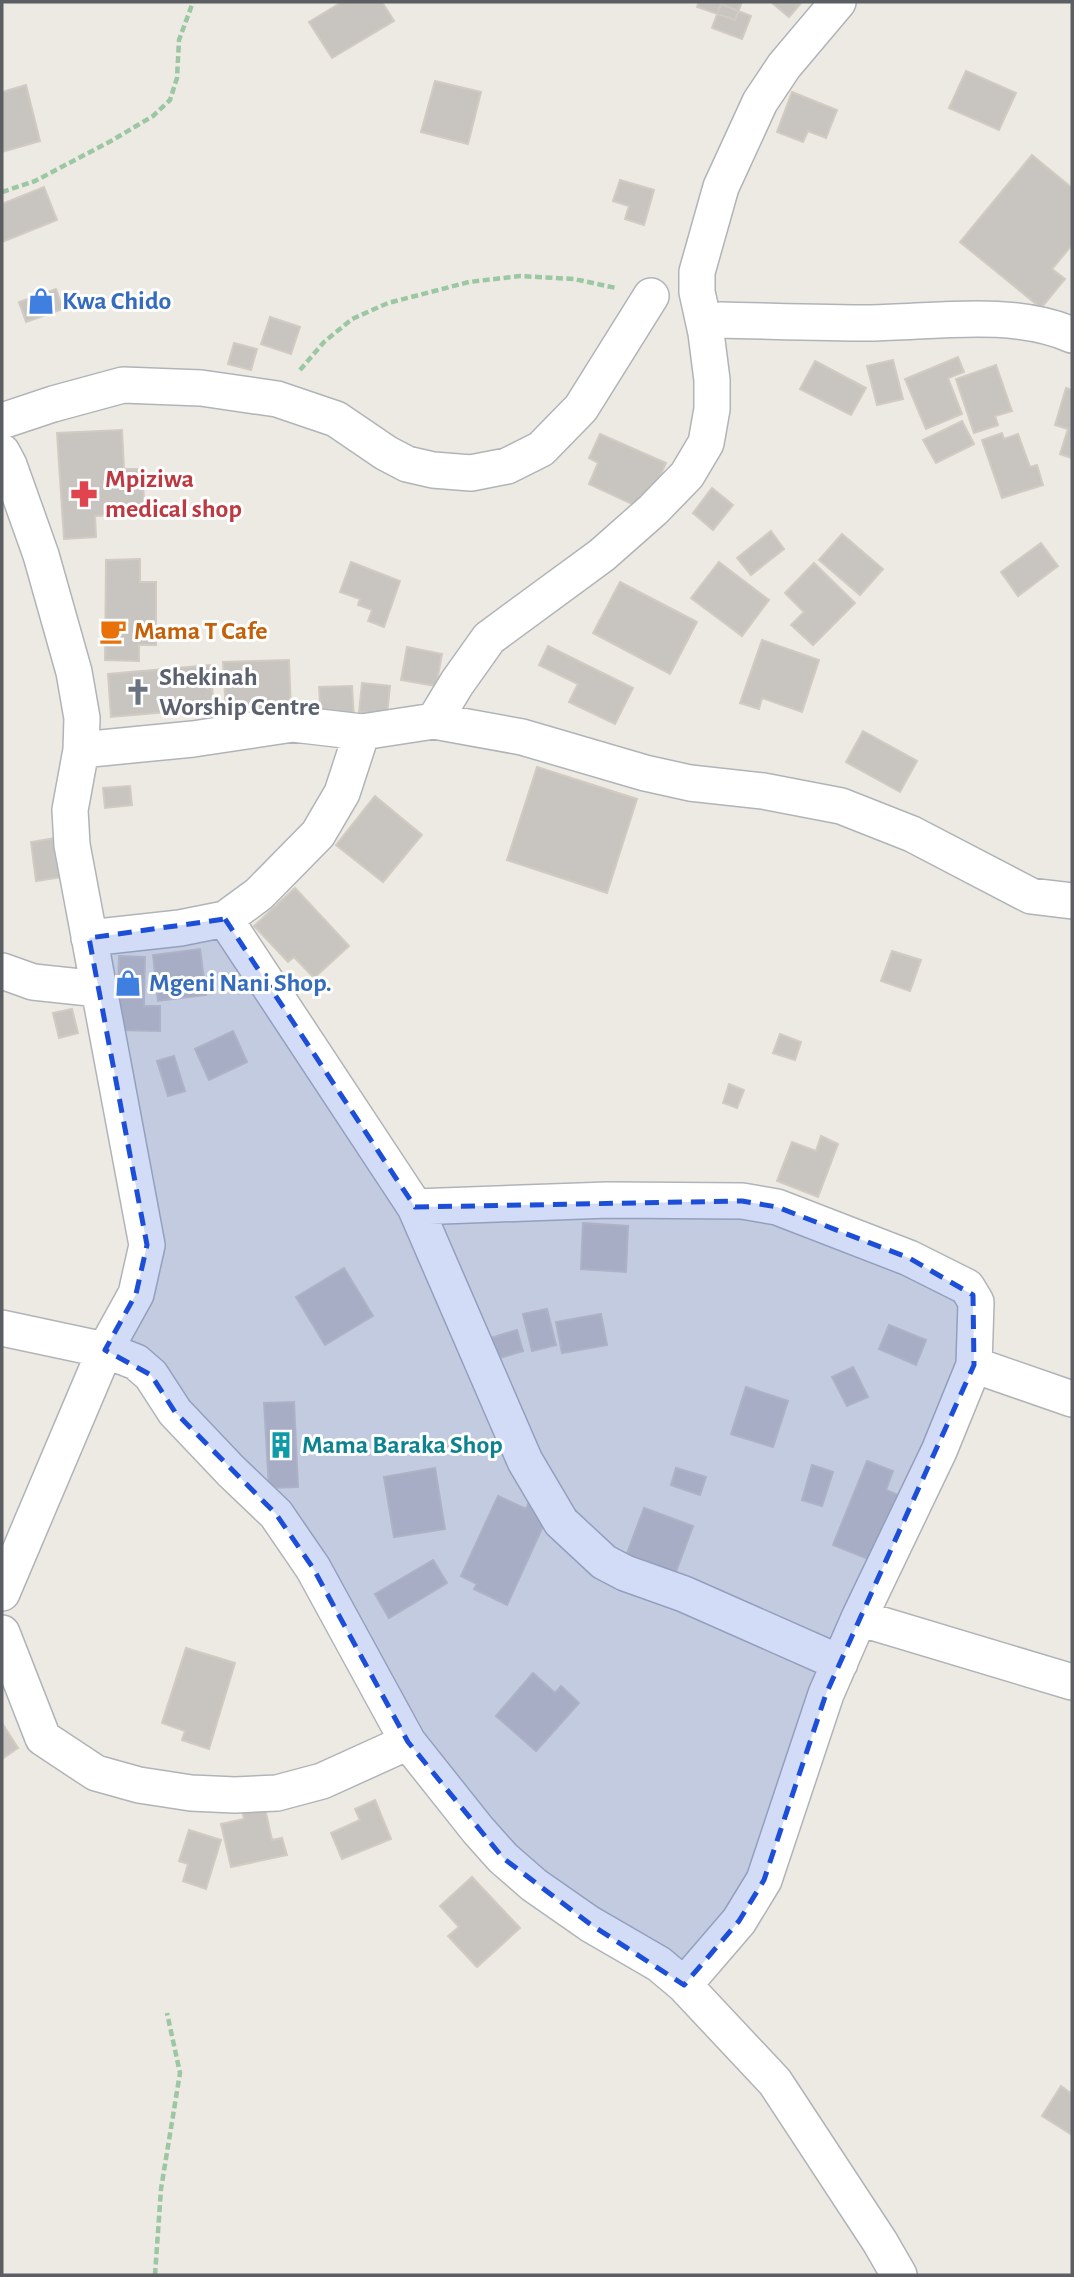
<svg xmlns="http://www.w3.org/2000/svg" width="1074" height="2277" font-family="'Alegreya Sans',sans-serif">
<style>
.building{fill:#c8c5c0;stroke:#d1cbc2;stroke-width:2}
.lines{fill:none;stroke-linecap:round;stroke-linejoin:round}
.street-casing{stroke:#b0b4b8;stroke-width:38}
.path{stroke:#9bc7a3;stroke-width:4.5;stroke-dasharray:7 3.5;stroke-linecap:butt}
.street{stroke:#fff;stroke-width:35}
.marked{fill:#1d4ed8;fill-opacity:0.2;stroke:#1d4ed8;stroke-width:5;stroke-dasharray:14 9;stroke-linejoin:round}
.labels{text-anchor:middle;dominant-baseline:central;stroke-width:6;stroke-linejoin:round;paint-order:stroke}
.shop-label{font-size:26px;font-weight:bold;fill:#366cbe;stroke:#fff;text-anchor:start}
.health-label{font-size:26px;font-weight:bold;fill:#be3a42;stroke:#fff;text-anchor:start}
.food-label{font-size:26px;font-weight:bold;fill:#c56008;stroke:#fff;text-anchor:start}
.worship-label{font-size:26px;font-weight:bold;fill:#5b616d;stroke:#fff;text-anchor:start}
.culture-label{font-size:26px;font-weight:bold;fill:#0d838f;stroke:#fff;text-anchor:start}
</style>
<rect width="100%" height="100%" fill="#edeae3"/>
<!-- building -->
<path class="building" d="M342 2H382L394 21 332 58 309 22Z
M699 2H742L735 20 697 7Z
M771 2H802L789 17Z
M721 4 751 16 742 39 712 28Z
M966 71 1016 93 999 130 949 108Z
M435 81 481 92 468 144 421 132Z
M26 85 40 141 2 152V92Z
M792 92 837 110 826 138 808 131 803 142 777 132Z
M1032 155 1072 188V245L1052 269 1065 279 1041 308 960 242Z
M620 180 654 190 644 225 625 219 629 206 613 201Z
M44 187 57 220 2 242V204Z
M56 289 63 309 26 322 19 302Z
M270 317 300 327 291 354 261 344Z
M234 343 257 349 251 370 228 364Z
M958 357 964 372 948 378 962 414 926 429 905 379Z
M893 360 903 399 877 405 867 366Z
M815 361 866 388 851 415 800 389Z
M996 365 1012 411 995 416 998 425 974 433 956 379Z
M1066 388 1072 390V458L1060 454 1068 429 1055 425Z
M962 421 974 444 936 463 923 440Z
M122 430 124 469H142L145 514 95 516 96 537 64 539 57 433Z
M1002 433 1004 439 1018 434 1030 467 1037 465 1043 485 1002 498 982 440Z
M600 434 666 463 645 510 589 484 598 463 589 458Z
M712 488 733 505 713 530 693 513Z
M771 531 784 549 751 575 737 558Z
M842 534 883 569 860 595 819 560Z
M1041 543 1058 566 1018 596 1001 572Z
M140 559V582H156V645H139V661L105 660 106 560Z
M351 562 400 581 384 627 368 621 372 610 358 605 360 599 340 592Z
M719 562 769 600 742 636 691 598Z
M814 563 855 603 813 645 791 625 804 612 785 593Z
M620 582 697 622 670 674 593 633Z
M762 640 819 660 802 712 762 698 759 709 740 703Z
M548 646 633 688 615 724 569 702 578 684 539 665Z
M407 647 442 654 436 686 401 680Z
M289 660 291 709 226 712 223 662Z
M210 665 214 708 111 717 108 674Z
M362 683 390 686 387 715 359 712Z
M352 686 354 717 321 718 319 687Z
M863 731 917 761 900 792 846 762Z
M537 767 637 799 607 893 507 860Z
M130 786 132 805 105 808 103 788Z
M375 796 422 835 383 882 336 845Z
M56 838 63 877 36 881 31 842Z
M295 888 349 946 314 978 294 957 288 962 254 926Z
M200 949 206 995 158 1001 153 955Z
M892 951 921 960 910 991 881 981Z
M119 956 145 957 144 1006H160V1031L117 1030Z
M72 1009 78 1033 59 1038 53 1013Z
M233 1031 247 1062 209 1080 195 1049Z
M780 1034 801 1042 795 1060 773 1053Z
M174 1056 185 1091 168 1096 157 1061Z
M729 1084 744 1090 737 1108 723 1103Z
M821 1136 838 1144 818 1197 777 1181 792 1142 816 1151Z
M583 1223 628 1226 626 1272 581 1269Z
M344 1268 373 1316 325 1345 296 1297Z
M547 1309 556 1345 532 1351 523 1314Z
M601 1314 607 1345 562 1353 556 1322Z
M889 1325 926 1340 916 1365 879 1349Z
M517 1330 523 1351 490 1361 484 1340Z
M853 1367 868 1397 847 1406 832 1377Z
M746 1387 788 1401 773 1447 731 1434Z
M294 1402 298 1487 269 1488 264 1403Z
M867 1461 893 1471 886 1490 898 1495 873 1561 833 1545Z
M812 1465 833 1472 822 1506 802 1500Z
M435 1468 445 1529 394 1537 384 1477Z
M676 1468 706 1477 700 1495 671 1485Z
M498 1496 526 1509 529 1502 550 1511 507 1605 474 1589 477 1584 461 1576Z
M644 1508 693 1526 671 1585 622 1567Z
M433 1560 447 1583 389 1618 375 1594Z
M186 1648 235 1663 209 1749 182 1740 185 1731 162 1723Z
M533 1673 555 1693 561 1686 579 1703 536 1751 496 1716Z
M2 1723 18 1748 2 1759Z
M375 1800 391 1839 342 1859 331 1833 360 1820 355 1809Z
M264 1804 272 1840 282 1838 287 1855 231 1867 221 1824 244 1819 242 1809Z
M189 1830 221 1840 206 1889 183 1881 188 1864 179 1861Z
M472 1877 520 1928 477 1967 448 1936 459 1927 440 1906Z
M1061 2086 1072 2094V2135L1042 2116Z"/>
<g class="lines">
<defs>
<path id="street" d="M706 333 697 292V272L721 187 760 102 784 66 838 2
M2 421 53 404 123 385 201 388 277 399 336 419 386 453 407 464 433 470 471 473 507 466 541 449 581 408 651 296
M2 452 9 465 41 555 74 672 82 718 81 750 70 810 72 845 147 1245 136 1294 105 1350 2 1593
M434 721 457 683 489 638 602 555 653 510 687 475 706 443 712 409V380L706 333 714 322 720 320C770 321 821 323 871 323 935 322 1013 309 1072 335
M81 750 193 739 293 724 362 732 434 721 522 737 645 773 690 783 763 791 841 806 912 834 1031 896 1072 901
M225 919 415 1207 525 1461 561 1522 604 1562 625 1573 684 1594 840 1663
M89 938 180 928 225 919 259 894 318 834 342 793 362 732
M2 971 33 982 99 989
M415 1207 608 1200 742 1201 777 1207 909 1258 967 1287 976 1302 974 1365 939 1451 859 1618 826 1694 764 1880 739 1921 684 1985
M2 1328 105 1350 136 1362 151 1375 175 1412 231 1471 276 1514 313 1568 408 1742 478 1830 503 1858 534 1885 590 1924 659 1964 684 1985 775 2082 880 2242 899 2275
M974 1365 1072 1399
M859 1618 1072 1682
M2 1633 43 1738 96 1773 139 1785 191 1793 235 1795 277 1793 322 1781 408 1742"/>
</defs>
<!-- street casing -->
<use href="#street" class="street-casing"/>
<!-- path -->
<path class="path" d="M2 192 35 181 111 141 153 116 170 100 177 78 179 40 193 2
M300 370 324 342 352 319 388 303 469 282 520 276 574 279 616 288
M155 2275 161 2189 180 2073 167 2013"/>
<!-- street -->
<use href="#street" class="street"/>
</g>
<!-- marked area -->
<path class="marked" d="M225 919 415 1207 742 1201 777 1207 909 1258 973 1295 974 1365 826 1694 764 1880 739 1921 684 1985 590 1924 503 1858 408 1742 313 1568 276 1514 175 1412 151 1375 105 1350 136 1294 147 1245 89 938Z"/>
<!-- icons -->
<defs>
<symbol id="shop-bare" viewBox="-9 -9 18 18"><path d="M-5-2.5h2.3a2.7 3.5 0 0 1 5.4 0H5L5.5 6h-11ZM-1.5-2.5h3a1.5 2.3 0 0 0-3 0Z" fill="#3f7fe0" stroke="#fff" stroke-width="2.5" paint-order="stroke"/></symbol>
<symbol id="pharmacy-bare" viewBox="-9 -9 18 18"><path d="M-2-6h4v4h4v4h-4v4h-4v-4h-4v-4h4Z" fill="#e0444e" stroke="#fff" stroke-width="2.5" paint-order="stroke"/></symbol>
<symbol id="cafe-bare" viewBox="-9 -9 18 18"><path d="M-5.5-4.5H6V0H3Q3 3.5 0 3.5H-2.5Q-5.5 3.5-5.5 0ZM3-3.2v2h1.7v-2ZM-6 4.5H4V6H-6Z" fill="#e8710a" stroke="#fff" stroke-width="2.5" paint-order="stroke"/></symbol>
<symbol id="church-bare" viewBox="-9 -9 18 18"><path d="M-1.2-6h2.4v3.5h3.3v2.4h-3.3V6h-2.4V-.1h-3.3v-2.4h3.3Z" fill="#6b7280" stroke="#fff" stroke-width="2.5" paint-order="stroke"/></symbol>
<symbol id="building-bare" viewBox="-9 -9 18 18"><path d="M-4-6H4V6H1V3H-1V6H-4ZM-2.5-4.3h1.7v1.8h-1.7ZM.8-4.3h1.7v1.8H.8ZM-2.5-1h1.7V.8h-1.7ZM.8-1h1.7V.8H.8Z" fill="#0f9aa8" stroke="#fff" stroke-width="2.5" paint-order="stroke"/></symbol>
</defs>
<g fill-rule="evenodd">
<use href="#shop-bare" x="22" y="282" width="38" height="38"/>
<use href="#pharmacy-bare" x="65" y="475" width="38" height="38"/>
<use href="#cafe-bare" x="94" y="612" width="38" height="38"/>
<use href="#church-bare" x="119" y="673" width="38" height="38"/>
<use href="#shop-bare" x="109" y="964" width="38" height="38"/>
<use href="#building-bare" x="262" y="1426" width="38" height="38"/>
</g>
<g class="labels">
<!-- shop labels -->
<g class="shop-label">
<text x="62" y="301">Kwa Chido</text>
<text x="149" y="983">Mgeni Nani Shop.</text>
</g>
<!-- health labels -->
<g class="health-label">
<text x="105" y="479">Mpiziwa<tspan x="105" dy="30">medical shop</tspan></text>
</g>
<!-- food labels -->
<g class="food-label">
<text x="134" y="631">Mama T Cafe</text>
</g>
<!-- worship labels -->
<g class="worship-label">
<text x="159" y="677">Shekinah<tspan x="159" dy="30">Worship Centre</tspan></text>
</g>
<!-- culture labels -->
<g class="culture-label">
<text x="302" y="1445">Mama Baraka Shop</text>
</g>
</g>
<!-- border -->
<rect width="1074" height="2277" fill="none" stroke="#5b5f63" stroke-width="7"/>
</svg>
